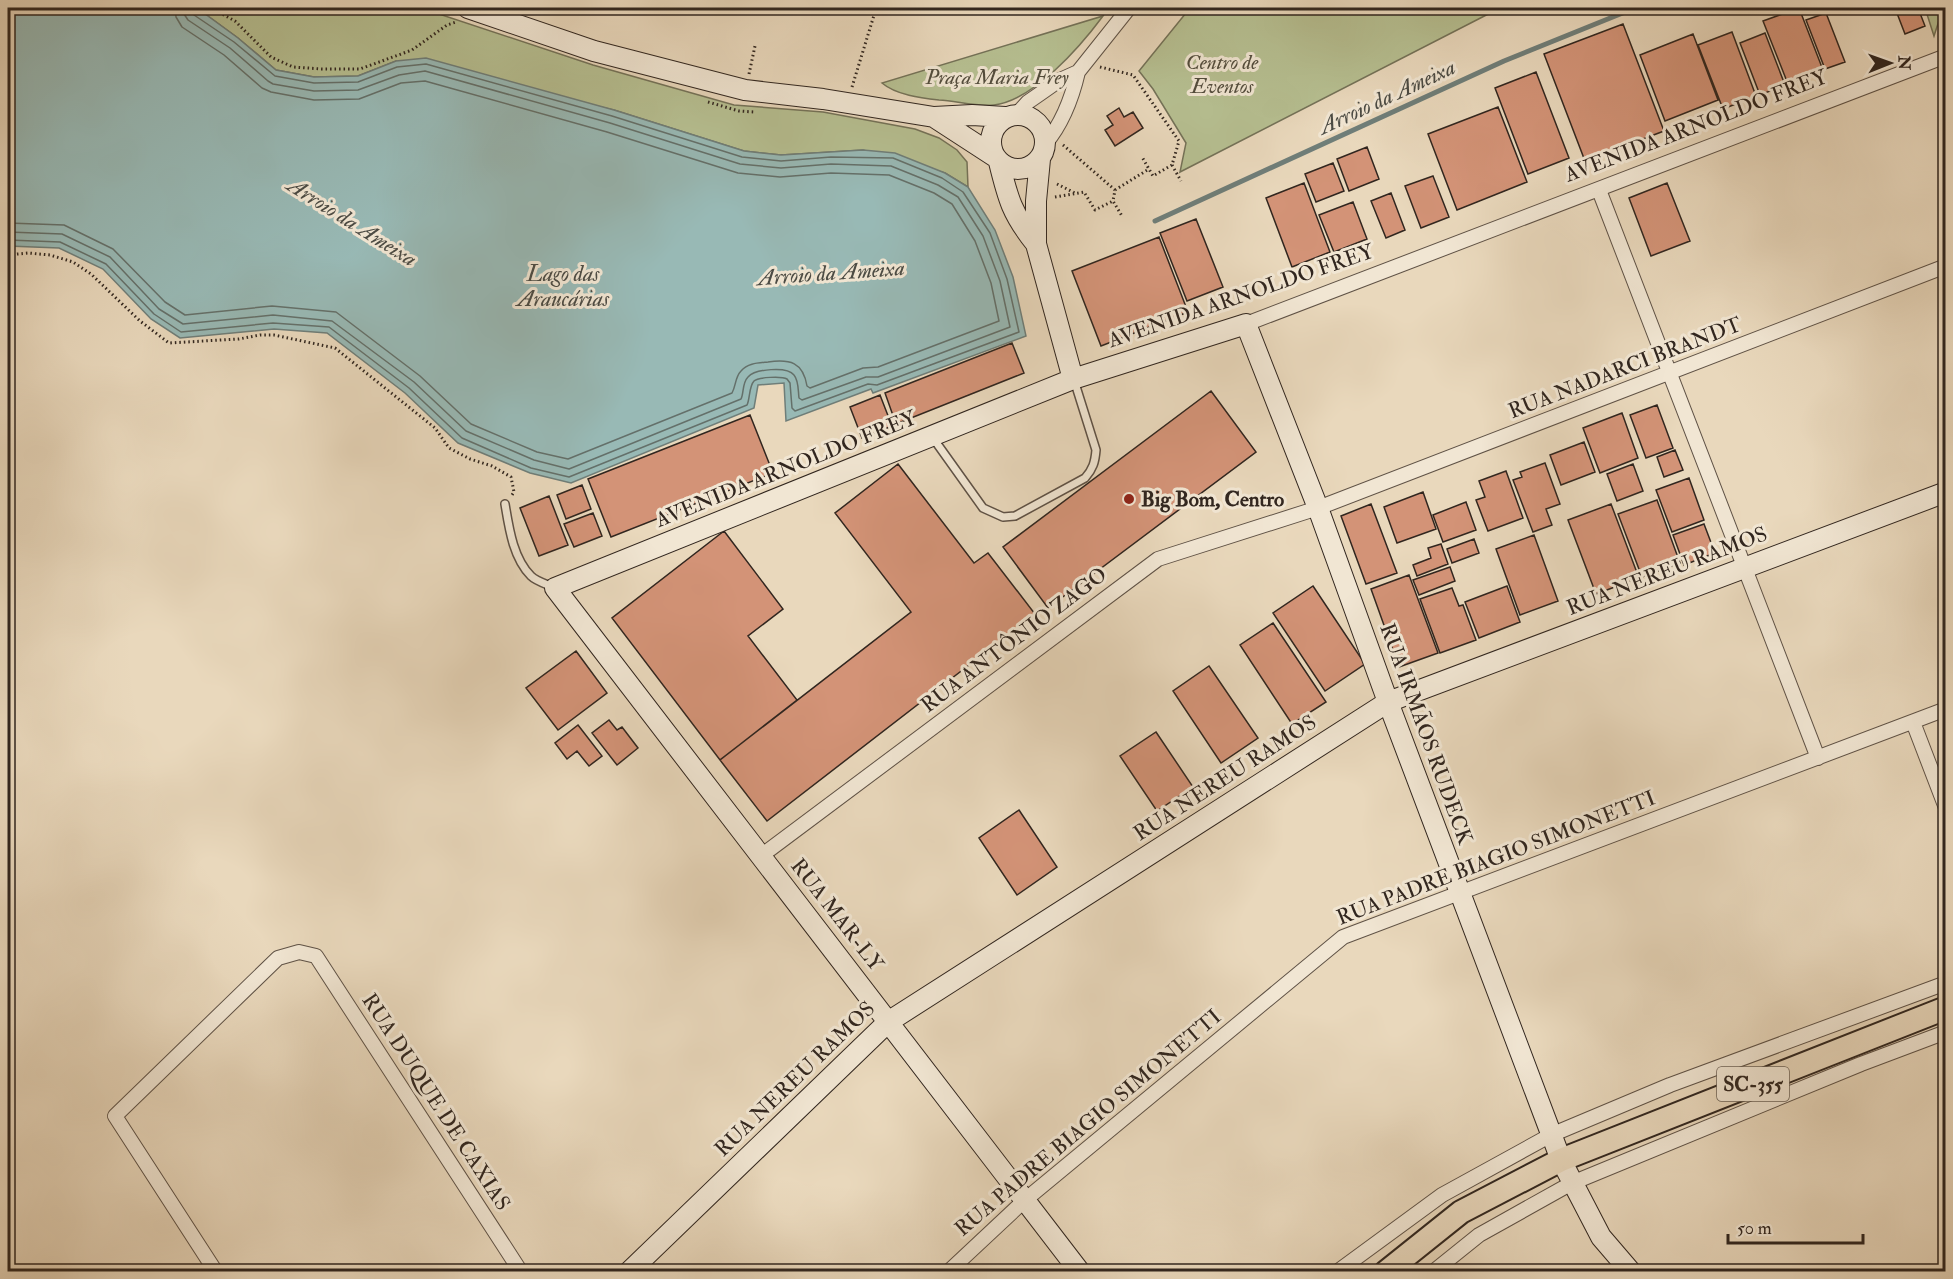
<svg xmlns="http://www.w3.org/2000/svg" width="1953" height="1279" font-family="'IM FELL Double Pica',serif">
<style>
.green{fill:#b6bf91;stroke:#747258;stroke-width:1.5}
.water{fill:#98b9b5;stroke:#6f7e79;stroke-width:1.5}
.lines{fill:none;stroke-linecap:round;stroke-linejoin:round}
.shore{stroke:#64706a;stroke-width:1.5}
.stream{stroke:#6f7e79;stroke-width:5}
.building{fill:#d39377;stroke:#31261f;stroke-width:1.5}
.lane-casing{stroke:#5f5246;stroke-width:10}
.street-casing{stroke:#5f5246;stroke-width:16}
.secondary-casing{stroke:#31261f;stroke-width:22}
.primary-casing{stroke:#31261f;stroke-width:26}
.path{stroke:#31261f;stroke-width:3;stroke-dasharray:1.5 3;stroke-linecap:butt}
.lane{stroke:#f1e6d3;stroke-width:7}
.street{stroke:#f1e6d3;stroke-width:14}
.secondary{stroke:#f1e6d3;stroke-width:20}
.primary{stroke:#e9d8bc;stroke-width:22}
.poi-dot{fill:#8f2418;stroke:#f1e6d3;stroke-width:2}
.labels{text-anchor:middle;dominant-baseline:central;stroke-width:6;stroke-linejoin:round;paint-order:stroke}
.shield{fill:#f1e6d3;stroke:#6b6055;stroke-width:1.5}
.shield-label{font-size:20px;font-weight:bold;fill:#31261f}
.park-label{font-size:21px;font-style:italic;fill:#524c3c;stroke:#f1e6d3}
.street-label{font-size:21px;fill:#31261f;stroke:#f1e6d3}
.poi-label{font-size:21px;font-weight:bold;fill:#31261f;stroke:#f1e6d3;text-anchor:start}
.water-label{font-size:22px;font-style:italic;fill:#4b4b44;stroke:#f1e6d3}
</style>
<rect width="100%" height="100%" fill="#e9d8bc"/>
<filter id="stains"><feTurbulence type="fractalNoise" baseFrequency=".00333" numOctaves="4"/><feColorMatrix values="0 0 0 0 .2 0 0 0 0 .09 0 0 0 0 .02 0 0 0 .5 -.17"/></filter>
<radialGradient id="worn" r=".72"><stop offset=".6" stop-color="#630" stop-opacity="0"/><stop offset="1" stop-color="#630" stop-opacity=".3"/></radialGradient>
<!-- green -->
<path class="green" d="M169 8H421L593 65 734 105 823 112 915 129 939 138 957 150 967 162 968 187 945 173 863 150 781 155 744 151 614 110 396 61 358 76 314 77 276 70 238 38 201 11Z
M1190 8H1500L1180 172 1186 143 1153 89 1139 71Z
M1925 8H1943L1934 36Z
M1103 16C1080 47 1034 100 994 105 976 107 957 101 939 100 921 98 896 95 882 83Z"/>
<!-- water -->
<path class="water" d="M8 8H169L201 11 238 38 276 70 314 77 358 76 396 61 426 58 614 110 744 151 781 155 863 150 895 153 945 173 968 187 995 230 1013 277 1026 336 873 393 871 389 786 421 784 383 758 385 754 408 571 483 530 473 458 443 405 393 327 333 274 329 180 338 151 319 103 269 59 248 8 246Z"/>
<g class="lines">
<!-- shore -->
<path class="shore" d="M8 223 64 225 113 249 165 302 185 315 272 306 336 312 420 376 471 424 537 452 568 459 732 393C736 386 735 377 741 371 748 363 758 363 768 362 790 359 803 362 807 386L810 388 863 368 878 367 999 321 991 283 975 241 952 204 934 193 889 175 831 173 780 177 738 173 607 132 425 81 401 83 359 99 314 100 271 92 262 88 224 55 182 27 176 17 175 8
M8 232 62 234 110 257 159 309 183 324 273 315 332 321 414 382 466 431 534 460 569 469 741 399C744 393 742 383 748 377 755 369 787 366 794 375 799 381 798 391 799 398L802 400 866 377H878L1010 327 1000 281 983 236 958 197 938 185 891 166 831 164 781 168 740 164 610 123 425 71 399 75 358 90 314 91 273 84 268 81 230 48 188 20 184 14V8
M8 240 60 242 106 264 154 314 181 332 273 323 329 327 409 388 462 438 531 468 569 477 747 405C750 399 749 386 754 381 758 377 782 376 787 379L790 383 792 408 795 411 868 384 877 385 1019 332 1007 279 990 233 963 192 942 178 893 158 831 157 781 161 742 157 612 116 426 64 397 67 358 82 314 83 275 76 234 42 194 15 191 8"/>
<!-- stream -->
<path class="stream" d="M1155 221 1504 61 1635 8"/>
</g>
<!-- building -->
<path class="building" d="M1799 8 1823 70 1788 84 1763 21Z
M1895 8H1918L1925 26 1905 34Z
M1826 13 1845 62 1825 69 1806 20Z
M1623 24 1664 131 1585 161 1544 54Z
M1732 32 1756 96 1723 109 1698 45Z
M1765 33 1785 85 1760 95 1740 43Z
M1693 34 1718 100 1665 121 1640 55Z
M1536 72 1569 158 1528 174 1495 88Z
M1498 107 1527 182 1457 210 1428 134Z
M1119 108 1124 117 1133 112 1143 128 1115 146 1105 130 1113 125 1107 116Z
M1367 147 1379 179 1349 191 1337 159Z
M1333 163 1344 191 1316 202 1305 174Z
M1433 176 1449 217 1421 228 1405 186Z
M1304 183 1330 252 1292 267 1266 198Z
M1667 183 1690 241 1651 256 1629 198Z
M1391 193 1405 230 1386 238 1371 201Z
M1353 202 1367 239 1334 252 1319 215Z
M1196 219 1223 287 1187 301 1160 233Z
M1159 237 1188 312 1101 346 1072 271Z
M1012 343 1024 373 896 424 885 393Z
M1211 391 1256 452 1048 608 1003 547Z
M880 395 892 426 862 438 850 407Z
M1657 405 1673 448 1646 458 1630 415Z
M1622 413 1638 458 1600 473 1583 428Z
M750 415 773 473 611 537 588 479Z
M1584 442 1595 472 1561 485 1550 455Z
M1675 450 1683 470 1664 477 1657 457Z
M1545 463 1560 504 1546 509 1552 525 1533 532 1513 480 1522 477 1520 472Z
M898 464 974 563 988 553 1035 614 767 821 720 760 911 612 835 513Z
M1633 464 1643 491 1617 501 1607 474Z
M1506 471 1523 518 1488 531 1476 500 1485 497 1479 481Z
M1689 478 1704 520 1672 532 1656 490Z
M582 485 591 509 566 519 557 495Z
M1423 492 1436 529 1397 543 1384 507Z
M549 496 568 545 539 556 520 508Z
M1657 500 1680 563 1642 577 1618 514Z
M1466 502 1476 530 1443 542 1433 515Z
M1371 504 1397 573 1366 584 1341 516Z
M1611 504 1639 578 1596 594 1568 520Z
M593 513 602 536 574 547 564 524Z
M1704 524 1715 553 1684 565 1673 535Z
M724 531 783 609 748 636 797 700 720 760 612 618Z
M1534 535 1558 601 1520 615 1496 549Z
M1474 539 1479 553 1452 563 1447 549Z
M1441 544 1448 564 1417 576 1413 565 1431 558 1428 548Z
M1450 567 1455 581 1419 595 1413 580Z
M1409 575 1438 653 1399 667 1371 589Z
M1313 586 1365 664 1325 691 1273 613Z
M1507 586 1520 622 1479 638 1465 602Z
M1452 588 1459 606 1463 605 1476 640 1440 653 1420 599Z
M1273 623 1326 702 1292 724 1240 645Z
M576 651 607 693 558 730 526 688Z
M1209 666 1258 738 1221 763 1173 691Z
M609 720 617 730 622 727 638 748 617 765 592 733Z
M578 725 602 756 589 766 577 751 567 759 555 743Z
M1156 732 1193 787 1157 811 1120 756Z
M1019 810 1057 867 1017 895 979 838Z"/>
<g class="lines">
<defs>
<path id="lane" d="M933 438 983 508 1003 517 1015 516 1085 478C1093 469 1095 462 1096 450L1074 380
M505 504C509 528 513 558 531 576 536 581 546 584 553 587"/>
<path id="street" d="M1017 114 1028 102 1041 93 1058 81 1078 72 1129 8
M1045 144C1062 124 1072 98 1078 72
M1599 190 1818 758
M1246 324 1946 56
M1913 722 1946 808
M761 856 1158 559 1318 508 1946 266
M216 1272 115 1116 278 958 299 952 316 956 521 1272
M948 1272 1025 1200 1343 937 1946 709
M1337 1272 1442 1195 1551 1135 1670 1085 1946 983
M1433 1272 1479 1235 1572 1183 1861 1064 1946 1032"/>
<path id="secondary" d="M468 8 594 51 745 90 823 99 934 117 972 115 1005 117
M991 142a27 27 0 1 1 54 0a27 27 0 1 1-54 0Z
M934 117 994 156
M1040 159 1036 201V244L1073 379
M999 162C1008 199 1012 214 1036 244
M629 1272 888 1022 1388 702 1946 492
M1080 1272 555 588 1073 379 1246 324 1318 508 1388 702 1561 1160 1601 1237 1631 1272"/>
<path id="primary" d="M1386 1272 1461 1212 1561 1160 1946 1008"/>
</defs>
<!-- lane casing -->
<use href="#lane" class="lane-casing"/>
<!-- street casing -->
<use href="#street" class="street-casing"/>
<!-- secondary casing -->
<use href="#secondary" class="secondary-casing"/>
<!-- primary casing -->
<use href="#primary" class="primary-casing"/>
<!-- path -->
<path class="path" d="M211 8 235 21 271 57 293 67 322 69H360L412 50 447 25 456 22
M1100 67 1133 75 1179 141 1172 165 1153 176 1142 157
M749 74 755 46
M852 87 875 12
M708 102 739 111 754 112
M1063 145 1115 190 1113 201 1122 216
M1172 165 1181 181
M1057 184 1075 193
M1115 190 1149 169
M1055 197 1084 192 1095 210 1113 201
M8 255 28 253 50 255 73 262 91 274 140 321 169 343 239 339 260 335H274L335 348 435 428 449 448 470 459 492 466 511 477 514 492 512 495"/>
<!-- lane -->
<use href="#lane" class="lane"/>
<!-- street -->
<use href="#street" class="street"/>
<!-- secondary -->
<use href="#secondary" class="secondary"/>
<!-- primary -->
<use href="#primary" class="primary"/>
</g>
<!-- markers -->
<circle class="poi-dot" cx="1129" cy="499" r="6"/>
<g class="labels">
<!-- shield labels -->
<rect class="shield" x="1717" y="1067" width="72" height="34" rx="4.5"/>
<g class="shield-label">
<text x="1753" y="1084">SC-355</text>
</g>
<!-- park labels -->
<g class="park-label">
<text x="1222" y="62">Centro de<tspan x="1222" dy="24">Eventos</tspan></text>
<text x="997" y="77">Praça Maria Frey</text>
</g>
<!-- street labels -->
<g class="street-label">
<text transform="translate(1696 126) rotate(-21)">AVENIDA ARNOLDO FREY</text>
<text transform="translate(1241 296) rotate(-19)">AVENIDA ARNOLDO FREY</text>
<text transform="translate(1625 368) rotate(-21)">RUA NADARCI BRANDT</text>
<text transform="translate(786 469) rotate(-22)">AVENIDA ARNOLDO FREY</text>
<text transform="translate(1667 571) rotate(-21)">RUA NEREU RAMOS</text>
<text transform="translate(1014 640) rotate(-37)">RUA ANTÔNIO ZAGO</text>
<text transform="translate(1426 734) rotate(70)">RUA IRMÃOS RUDECK</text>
<text transform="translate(1225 778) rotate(-33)">RUA NEREU RAMOS</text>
<text transform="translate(1496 858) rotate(-21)">RUA PADRE BIAGIO SIMONETTI</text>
<text transform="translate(837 915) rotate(52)">RUA MAR-LY</text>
<text transform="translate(795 1079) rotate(-44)">RUA NEREU RAMOS</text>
<text transform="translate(436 1102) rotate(57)">RUA DUQUE DE CAXIAS</text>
<text transform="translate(1088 1123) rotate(-40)">RUA PADRE BIAGIO SIMONETTI</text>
</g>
<!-- poi labels -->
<g class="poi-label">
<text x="1141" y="499">Big Bom, Centro</text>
</g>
<!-- water labels -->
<g class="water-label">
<text transform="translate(1387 97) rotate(-25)">Arroio da Ameixa</text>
<text transform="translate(352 222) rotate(32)">Arroio da Ameixa</text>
<text transform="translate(831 273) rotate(-4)">Arroio da Ameixa</text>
<text x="563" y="274">Lago das<tspan x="563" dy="25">Araucárias</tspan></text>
</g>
</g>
<!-- margin -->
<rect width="1953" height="1279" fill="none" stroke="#e9d8bc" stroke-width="30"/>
<rect x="9" y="9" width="1935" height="1261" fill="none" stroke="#31261f" stroke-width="3"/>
<rect x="15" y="15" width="1923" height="1249" fill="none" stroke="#31261f" stroke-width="1.5"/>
<!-- north arrow -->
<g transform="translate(1890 63) rotate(89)" stroke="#f1e6d3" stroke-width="4.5" paint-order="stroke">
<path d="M0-4.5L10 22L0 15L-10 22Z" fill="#31261f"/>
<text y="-9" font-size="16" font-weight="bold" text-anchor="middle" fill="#31261f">N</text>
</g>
<!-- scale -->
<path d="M1728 1234v9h135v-9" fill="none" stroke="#31261f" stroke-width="3"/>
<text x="1737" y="1234" font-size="18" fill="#31261f" stroke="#f1e6d3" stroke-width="4.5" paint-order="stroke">50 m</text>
<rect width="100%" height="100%" filter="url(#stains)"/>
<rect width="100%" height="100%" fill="url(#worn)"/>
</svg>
